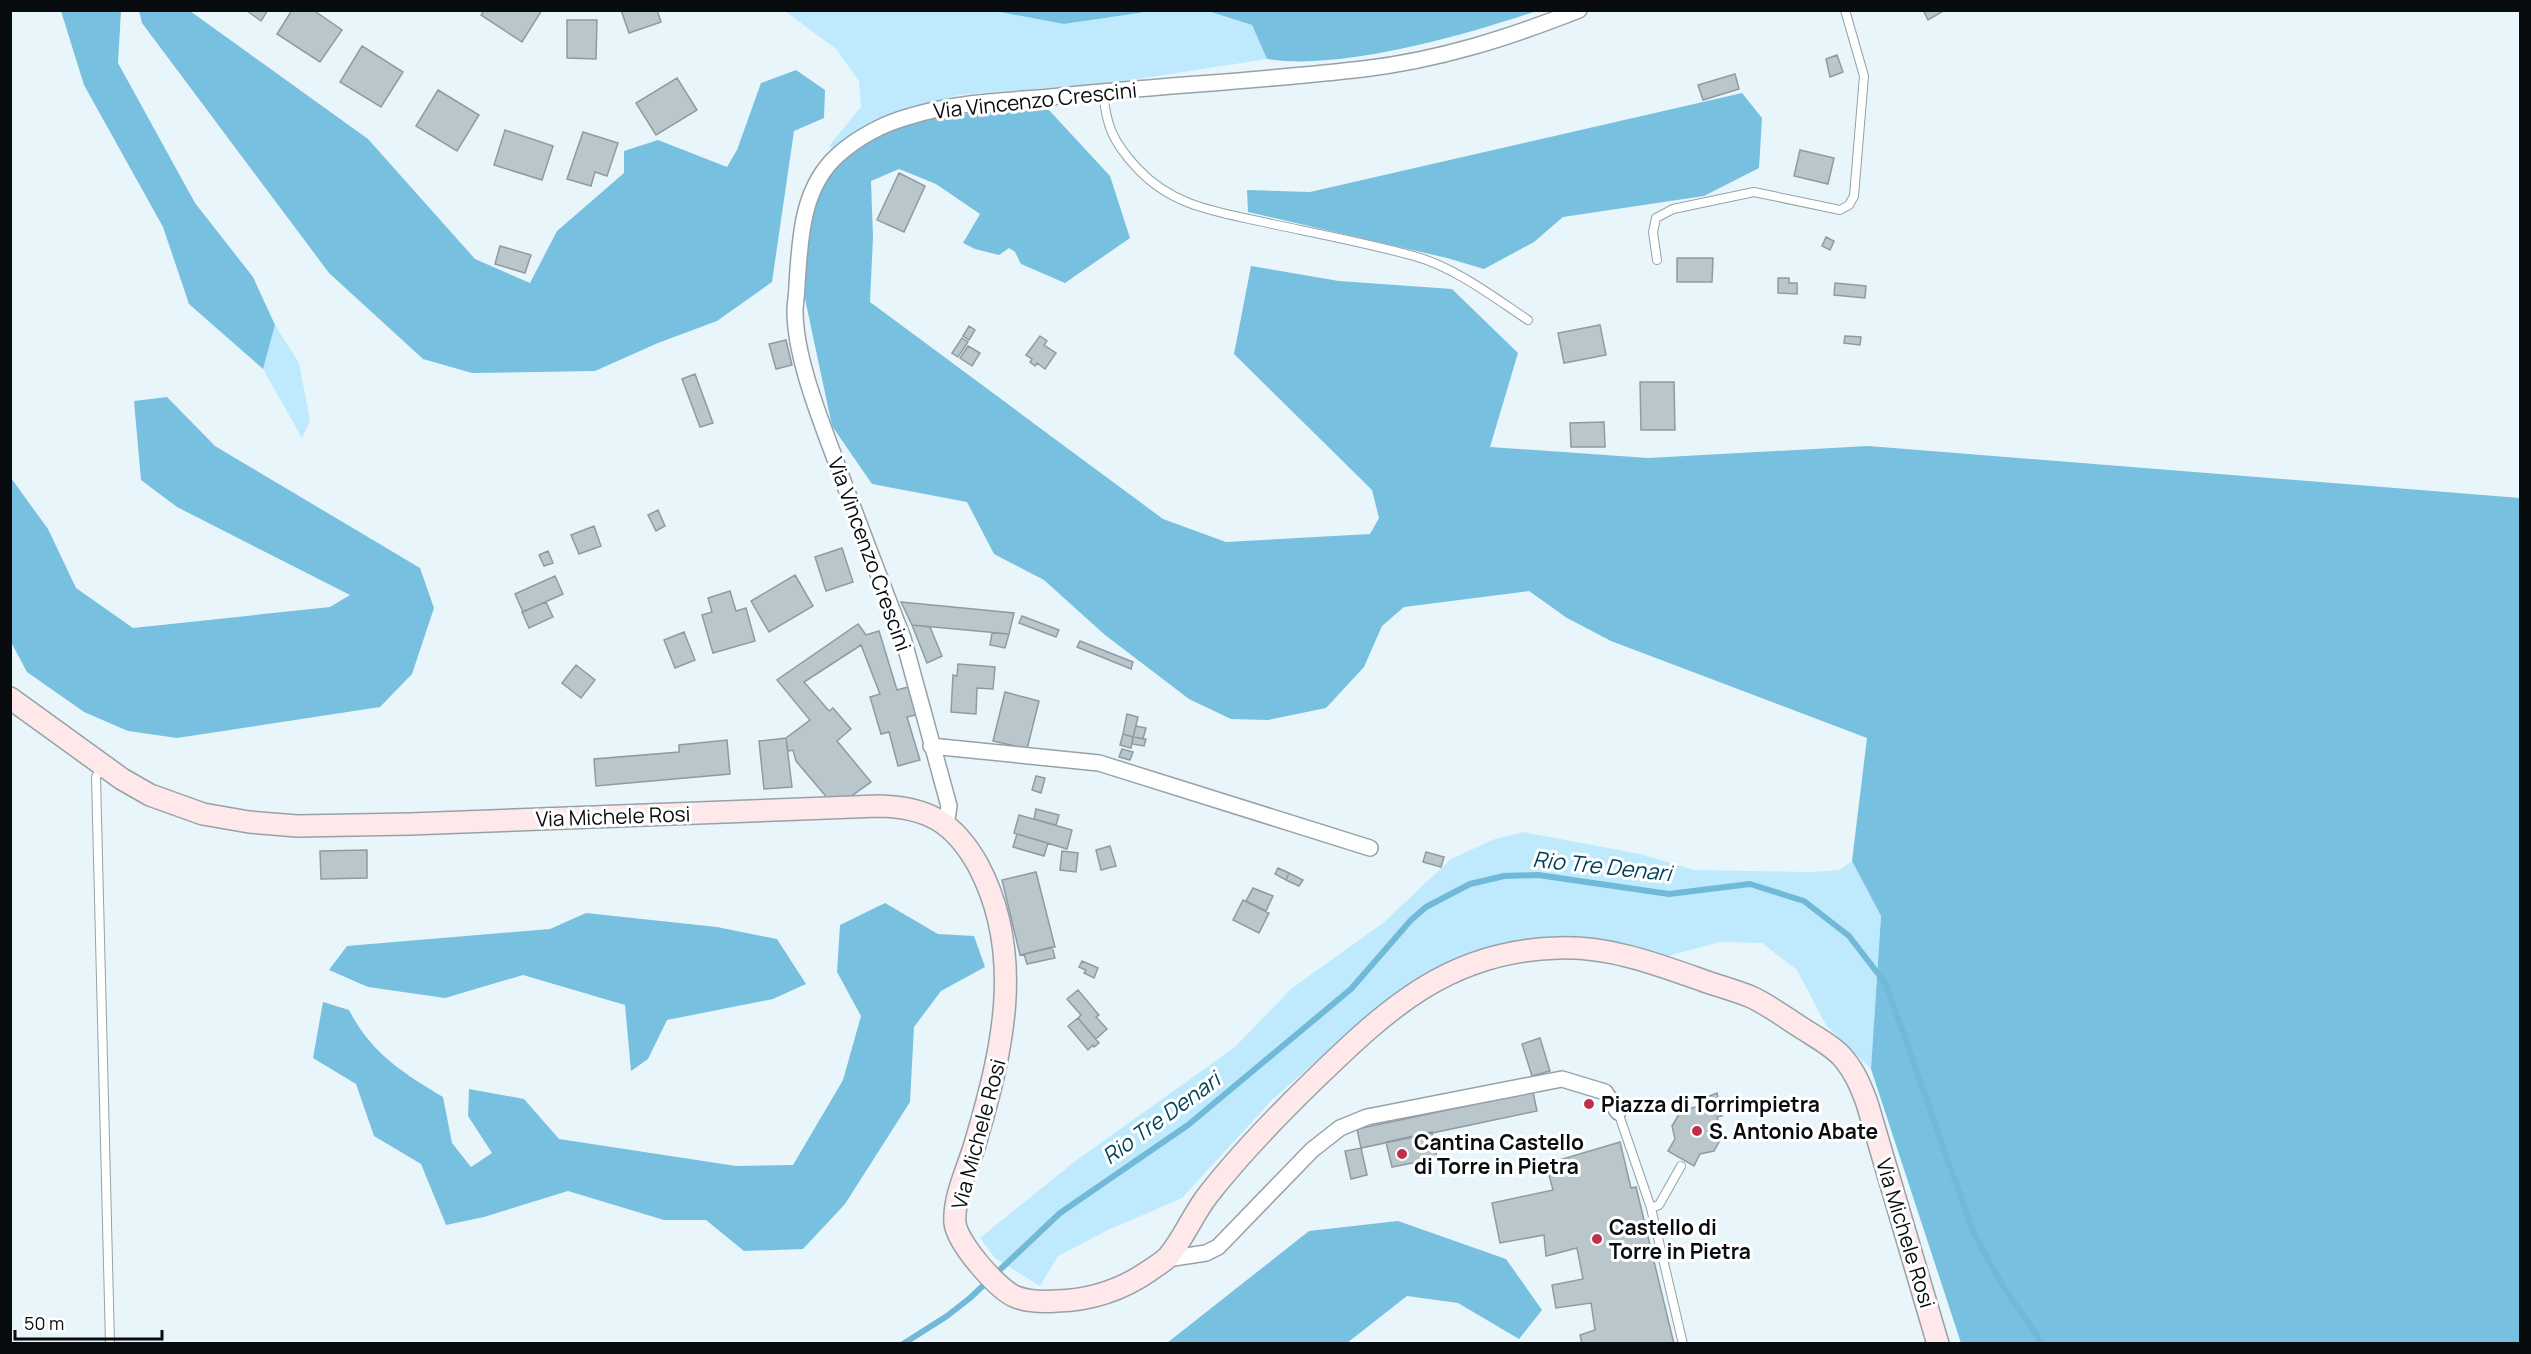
<svg xmlns="http://www.w3.org/2000/svg" width="2531" height="1354" font-family="Manrope,sans-serif">
<style>
.green{fill:#bfeafd}
.forest{fill:#78c0e0}
.lines{fill:none;stroke-linecap:round;stroke-linejoin:round}
.stream{stroke:#70b9d8;stroke-width:6}
.building{fill:#b9c6cc;stroke:#8f9ba1;stroke-width:1.5}
.lane-casing{stroke:#96a2a8;stroke-width:10}
.street-casing{stroke:#96a2a8;stroke-width:18}
.secondary-casing{stroke:#96a2a8;stroke-width:24}
.lane{stroke:#fff;stroke-width:8}
.street{stroke:#fff;stroke-width:15}
.secondary{stroke:#fee8e9;stroke-width:21}
.poi-dot{fill:#c0304e;stroke:#fff;stroke-width:2}
.labels{text-anchor:middle;dominant-baseline:central;stroke-width:6;stroke-linejoin:round;paint-order:stroke}
.street-label{font-size:21px;fill:#080c0e;stroke:#fff}
.poi-label{font-size:21px;font-weight:bold;fill:#080c0e;stroke:#fff;text-anchor:start}
.water-label{font-size:22px;font-style:italic;fill:#004359;stroke:#fff}
</style>
<rect width="100%" height="100%" fill="#e8f5fb"/>
<!-- green -->
<path class="green" d="M785 11H994L1064 24 1152 11H1208L1252 25 1267 59 1112 83 959 95 898 111 873 123 836 150 829 146 861 107 859 81 836 49Z
M275 325 299 363 310 420 302 438 263 369Z
M1523 832 1640 854 1694 870 1813 872 1839 870 1852 861 1881 916 1871 1069 1826 1025 1797 970 1762 943 1720 942 1668 956 1570 938 1504 942 1462 957 1419 979 1379 1006 1272 1100 1182 1198 1108 1230 1058 1256 1040 1286 995 1258 980 1238 1074 1162 1235 1047 1291 989 1383 923 1451 859 1495 839Z"/>
<!-- forest -->
<path class="forest" d="M61 11H121L118 63 195 203 253 277 275 325 263 369 189 304 163 227 84 85Z
M139 11H190L368 139 475 259 530 283 557 231 624 173V151L658 140 727 167 737 150 761 83 796 70 825 90 824 118 794 131 772 282 717 321 658 343 595 371 472 373 423 359 329 273 142 23Z
M994 11H1152L1064 24Z
M1208 11H1537C1464 35 1343 71 1267 59L1252 25Z
M1742 93 1762 118 1759 168 1704 196 1563 217 1534 242 1484 269 1447 258 1248 212 1247 190 1310 192Z
M1048 109 1110 176 1130 238 1065 283 1021 264 1015 252 1009 248 999 255 975 249 963 243 980 214 936 184 899 169 871 181 873 237 870 302 1163 519 1226 542 1370 534 1379 518 1372 490 1234 354 1251 266 1339 281 1452 289 1518 353 1490 447 1648 458 1868 446 2520 498V1343H1961L1871 1069 1881 916 1852 861 1867 738 1611 641 1567 618 1529 591 1404 607 1382 626 1364 667 1326 708 1268 720 1231 719 1189 699 1105 635 1044 580 994 554 967 502 872 484 832 426 801 280 812 215 832 167 864 141 929 116Z
M167 397 215 446 420 568 434 608 412 674 380 707 177 738 128 731 84 712 27 672 11 642V478L48 529 76 588 133 628 330 607 350 595 177 507 141 480 134 401Z
M885 903 938 934 974 936 985 967 941 991 914 1027 910 1102 845 1204 803 1249 744 1251 706 1220H664L568 1191 484 1217 446 1225 421 1164 374 1136 356 1084 313 1058 323 1002 349 1010C371 1053 403 1073 443 1097L452 1143 471 1167 492 1153 468 1116 469 1089 524 1099 559 1139 736 1166 793 1165 843 1080 861 1016 837 972 840 925Z
M586 913 717 927 777 939 806 984 773 999 667 1020 648 1059 631 1071 625 1005 523 975 445 998 368 987 329 970 347 946 550 929Z
M1398 1221 1506 1259 1542 1310 1519 1339 1458 1303 1407 1296 1347 1343H1167L1309 1231Z"/>
<g class="lines">
<!-- stream -->
<path class="stream" d="M903 1344 947 1316 970 1298 1060 1213 1188 1125 1351 989 1411 920 1426 907 1470 884 1504 876 1538 875 1669 894 1750 884 1804 901 1849 936 1886 984 1973 1232 2004 1288 2043 1344"/>
</g>
<!-- building -->
<path class="building" d="M246 10H268L261 21Z
M292 10H313L342 30 320 62 277 34Z
M484 10H542L522 42 481 15Z
M621 10H657L661 22 629 33Z
M1923 10H1945L1928 20Z
M567 20H597L596 59 567 58Z
M362 46 403 72 381 107 340 82Z
M1837 55 1843 72 1830 77 1826 59Z
M1735 74 1739 89 1703 100 1698 85Z
M677 78 697 110 656 135 636 103Z
M438 90 479 115 457 151 416 126Z
M505 130 553 146 542 180 494 165Z
M583 132 618 143 607 176 595 172 591 186 567 179Z
M1800 150 1834 158 1828 184 1794 176Z
M899 173 925 186 904 232 877 220Z
M1826 237 1834 241 1830 250 1822 246Z
M500 246 531 255 525 273 495 264Z
M1677 258H1713L1712 282H1677Z
M1778 278H1789V283H1797V294L1778 293Z
M1835 283 1866 286 1865 298 1834 295Z
M1600 325 1606 355 1564 363 1558 333Z
M969 326 975 330 969 340 963 336Z
M1040 336 1047 341 1044 345 1056 353 1045 369 1037 363 1035 366 1030 362 1032 359 1026 355Z
M1845 336 1861 337 1860 345 1844 343Z
M962 338 968 342 958 357 952 353Z
M786 340 792 365 776 369 769 344Z
M968 346 980 353 972 366 960 358Z
M695 374 713 423 700 427 682 379Z
M1640 382H1674L1675 430H1641Z
M1604 422 1605 447H1571L1570 423Z
M658 510 665 526 656 531 648 515Z
M594 526 601 546 579 554 571 535Z
M842 548 853 582 826 591 815 557Z
M548 551 553 563 544 566 539 555Z
M795 575 813 606 769 632 751 601Z
M555 576 563 594 523 612 515 594Z
M730 591 736 611 746 608 755 641 713 653 702 615 712 612 708 598Z
M546 602 553 617 529 628 522 612Z
M901 602 1014 613 1009 634 912 625Z
M1022 616 1059 630 1056 637 1019 623Z
M858 624 866 635 879 631 897 690 908 687 916 715 907 717 920 760 898 766 889 732 881 734 870 697 880 694 861 645 804 682 829 711 833 708 851 729 837 741 871 782 850 797 829 800 796 761 793 750 788 751 786 738 810 720 777 680Z
M912 625 930 627 942 656 927 663Z
M684 632 695 660 675 668 664 640Z
M992 633 1009 634 1005 648 990 645Z
M1080 641 1133 662 1131 669 1077 647Z
M958 664 995 667 993 689 977 688 976 714 951 712 953 675 957 676Z
M576 665 595 680 581 698 562 683Z
M1005 692 1039 701 1027 749 993 741Z
M1127 714 1138 717 1133 737 1123 734Z
M1136 726 1146 728 1143 739 1133 737Z
M1123 734 1133 737 1131 748 1120 745Z
M1133 737 1146 739 1144 746 1132 744Z
M786 738 792 787 764 789 759 741Z
M727 740 730 774 596 786 594 759 679 752V745Z
M1122 749 1133 752 1130 760 1119 757Z
M1036 776 1045 778 1041 793 1032 790Z
M1036 809 1059 815 1056 825 1034 819Z
M1019 815 1072 830 1067 849 1014 833Z
M1017 834 1048 843 1044 856 1013 847Z
M1110 846 1116 866 1101 870 1096 850Z
M367 850V878L321 879 320 851Z
M1062 851 1078 853 1076 872 1060 870Z
M1426 852 1444 857 1441 867 1423 862Z
M1278 868 1289 873 1286 880 1275 874Z
M1036 872 1055 947 1020 955 1002 880Z
M1289 873 1303 880 1299 886 1286 880Z
M1253 888 1273 896 1266 911 1246 901Z
M1243 900 1269 913 1259 933 1233 920Z
M1052 947 1055 958 1027 964 1024 954Z
M1082 961 1098 968 1094 978 1084 973 1086 970 1079 967Z
M1078 990 1099 1015 1096 1017 1107 1029 1096 1039 1078 1018 1081 1015 1067 999Z
M1078 1018 1099 1043 1094 1047 1093 1045 1088 1050 1068 1026Z
M1540 1038 1550 1071 1532 1076 1522 1044Z
M1533 1092 1537 1111 1361 1148 1357 1129Z
M1717 1093 1722 1116 1717 1117 1723 1135 1714 1151 1700 1154 1694 1166 1668 1151 1675 1139 1672 1126 1681 1111 1699 1106V1100Z
M1432 1132 1437 1158 1392 1167 1386 1142Z
M1620 1142 1631 1188 1636 1187 1674 1344H1582L1580 1335 1595 1330 1591 1303 1556 1308 1552 1285 1583 1279 1577 1248 1546 1256 1544 1235 1500 1243 1492 1203 1553 1190 1546 1164Z
M1361 1148 1367 1175 1351 1179 1345 1151Z"/>
<g class="lines">
<defs>
<path id="lane" d="M1103 91C1106 126 1113 142 1137 168 1174 208 1220 212 1272 224 1319 234 1367 243 1414 256 1456 268 1492 296 1528 320
M1657 260 1653 232 1656 218 1673 209 1754 192 1840 210 1849 205 1854 196 1864 76 1845 10
M103 765 96 777 110 1344
M1618 1112 1651 1208 1683 1344
M1651 1208 1659 1205 1681 1166"/>
<path id="street" d="M931 746 1099 763 1370 848
M946 825 949 806 903 638C880 579 857 519 835 459 819 416 795 356 795 311 795 303 797 294 797 285 800 240 801 188 838 155 858 137 885 123 911 116 956 102 1004 101 1050 97 1154 86 1259 81 1363 69 1439 60 1508 38 1579 10
M1167 1259 1206 1253 1218 1247 1312 1150 1340 1128 1367 1117 1562 1079 1605 1092 1618 1112"/>
<path id="secondary" d="M10 698 122 779 150 795 203 814 249 822 297 826 410 824 879 806C927 807 954 822 978 865 1026 955 1002 1053 975 1144 968 1168 953 1198 955 1223 957 1243 998 1290 1016 1297 1029 1302 1044 1302 1057 1301 1091 1300 1120 1291 1149 1271 1155 1267 1163 1262 1168 1257 1184 1238 1193 1214 1208 1195 1240 1154 1277 1116 1314 1080 1387 1009 1450 950 1559 948 1611 946 1662 966 1710 983 1723 987 1736 991 1749 996 1768 1004 1787 1019 1805 1030 1819 1039 1834 1047 1844 1059 1855 1072 1861 1087 1867 1103L1938 1344"/>
</defs>
<!-- lane casing -->
<use href="#lane" class="lane-casing"/>
<!-- street casing -->
<use href="#street" class="street-casing"/>
<!-- secondary casing -->
<use href="#secondary" class="secondary-casing"/>
<!-- lane -->
<use href="#lane" class="lane"/>
<!-- street -->
<use href="#street" class="street"/>
<!-- secondary -->
<use href="#secondary" class="secondary"/>
</g>
<!-- markers -->
<g class="poi-dot">
<circle cx="1589" cy="1104" r="6"/>
<circle cx="1697" cy="1131" r="6"/>
<circle cx="1402" cy="1154" r="6"/>
<circle cx="1597" cy="1239" r="6"/>
</g>
<g class="labels">
<!-- street labels -->
<g class="street-label">
<text transform="translate(1035 100) rotate(-6)">Via Vincenzo Crescini</text>
<text transform="translate(870 554) rotate(70)">Via Vincenzo Crescini</text>
<text transform="translate(613 816) rotate(-2)">Via Michele Rosi</text>
<text transform="translate(978 1134) rotate(-75)">Via Michele Rosi</text>
<text transform="translate(1906 1233) rotate(73)">Via Michele Rosi</text>
</g>
<!-- poi labels -->
<g class="poi-label">
<text x="1601" y="1104">Piazza di Torrimpietra</text>
<text x="1709" y="1131">S. Antonio Abate</text>
<text x="1414" y="1142">Cantina Castello<tspan x="1414" dy="24">di Torre in Pietra</tspan></text>
<text x="1609" y="1227">Castello di<tspan x="1609" dy="24">Torre in Pietra</tspan></text>
</g>
<!-- water labels -->
<g class="water-label">
<text transform="translate(1602 866) rotate(6)">Rio Tre Denari</text>
<text transform="translate(1161 1118) rotate(-36)">Rio Tre Denari</text>
</g>
</g>
<!-- border -->
<rect width="2531" height="1354" fill="none" stroke="#080c0e" stroke-width="24"/>
<!-- scale -->
<path d="M15 1330v9h147v-9" fill="none" stroke="#080c0e" stroke-width="3"/>
<text x="24" y="1330" font-size="18" fill="#080c0e" stroke="#ffffff" stroke-width="4.5" paint-order="stroke">50 m</text>
</svg>
